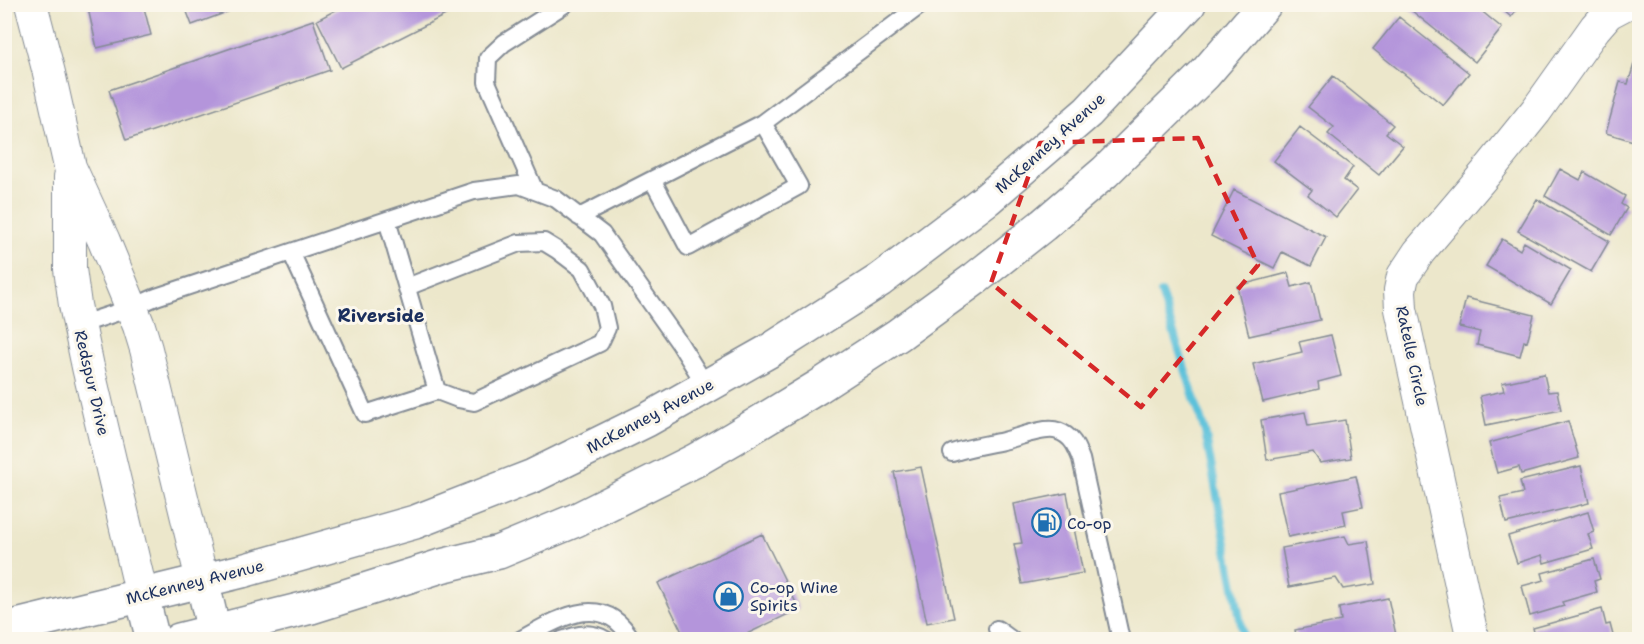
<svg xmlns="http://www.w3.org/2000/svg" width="1644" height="644" font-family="'Shantell Sans',sans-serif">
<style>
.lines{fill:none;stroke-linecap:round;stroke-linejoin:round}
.stream{stroke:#5cc1da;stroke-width:8}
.building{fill:#b495db}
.service-casing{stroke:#848b94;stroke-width:20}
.minor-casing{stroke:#848b94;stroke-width:34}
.tertiary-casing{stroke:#848b94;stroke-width:36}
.secondary-casing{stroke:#848b94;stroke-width:36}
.service{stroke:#fff;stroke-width:16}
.minor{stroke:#fff;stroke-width:32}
.tertiary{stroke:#fff;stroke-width:33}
.secondary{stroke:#fff;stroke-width:33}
.marked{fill:none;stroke:#d62828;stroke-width:4.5;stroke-dasharray:12 8;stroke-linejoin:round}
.labels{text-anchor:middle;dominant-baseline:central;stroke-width:6;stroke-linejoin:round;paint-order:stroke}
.street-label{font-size:16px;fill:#1b2f5e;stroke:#fbf7ec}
.poi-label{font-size:16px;fill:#1b2f5e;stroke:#fbf7ec;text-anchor:start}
.neighbourhood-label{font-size:18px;font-weight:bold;fill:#1b2f5e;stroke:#fbf7ec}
</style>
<rect width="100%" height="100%" fill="#fbf7ec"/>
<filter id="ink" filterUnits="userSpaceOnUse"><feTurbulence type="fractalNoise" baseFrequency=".0167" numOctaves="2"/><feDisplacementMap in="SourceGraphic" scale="12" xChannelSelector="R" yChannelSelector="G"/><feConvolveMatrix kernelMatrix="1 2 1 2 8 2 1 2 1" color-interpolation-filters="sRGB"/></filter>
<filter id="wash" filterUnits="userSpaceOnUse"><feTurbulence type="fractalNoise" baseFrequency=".008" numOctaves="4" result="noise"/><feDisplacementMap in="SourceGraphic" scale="24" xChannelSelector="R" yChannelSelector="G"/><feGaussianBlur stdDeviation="1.35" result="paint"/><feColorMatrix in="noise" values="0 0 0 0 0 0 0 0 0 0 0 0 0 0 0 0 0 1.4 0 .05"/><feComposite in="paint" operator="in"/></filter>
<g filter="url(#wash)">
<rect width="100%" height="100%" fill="#ece7cb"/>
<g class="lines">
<!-- stream -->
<path class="stream" d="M1161 293 1205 432 1244 640"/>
</g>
<g id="blocks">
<!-- building -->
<path class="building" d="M87 4H143L151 35 97 48Z
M184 4H246V5L192 25Z
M347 4H467L341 68 317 20Z
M1408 4H1473L1502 28 1475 62 1406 6Z
M1496 4H1521L1511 17Z
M1399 17 1469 73 1443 105 1373 49Z
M313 20 330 70 126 140 109 90Z
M1634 64 1640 65V143L1606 133 1620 82 1628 84Z
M1333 76 1393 125 1386 133 1403 146 1379 175 1328 134 1334 127 1308 107Z
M1300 127 1353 167 1344 180 1357 190 1336 217 1308 195 1312 190 1274 161Z
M1560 169 1580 180 1584 172 1625 196 1621 204 1627 208 1611 235 1545 196Z
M1234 190 1326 237 1311 266 1282 252 1274 268 1211 236Z
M1537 199 1609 241 1591 272 1518 231Z
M1502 239 1520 250 1524 242 1571 270 1551 304 1486 266Z
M1288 273 1292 287 1311 282 1320 320 1249 336 1237 286Z
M1466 298 1534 315 1527 342 1524 341 1520 356 1477 345 1480 332 1459 327Z
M1331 335 1341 376 1318 382 1319 389 1263 402 1253 364 1302 352 1299 342Z
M1544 374 1548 392 1557 391 1561 410 1486 425 1480 396 1504 391 1502 383Z
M1305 412 1308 426 1345 420 1351 458 1320 463 1313 452 1267 460 1261 420Z
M1568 421 1579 458 1521 474 1519 467 1497 473 1489 443Z
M1581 466 1589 503 1506 523 1500 498 1523 493 1520 481Z
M921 467 954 618 927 623 894 472Z
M1356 476 1363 507 1343 511 1346 525 1288 537 1278 492Z
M1067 493 1083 573 1022 584 1014 544 1022 543 1014 504Z
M1588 512 1594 532 1588 534 1593 549 1544 563 1542 555 1517 563 1508 536Z
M762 534 799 609 734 640H686L658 583Z
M1345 536 1349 544 1368 541 1375 584 1343 589 1336 578 1289 587 1282 548Z
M1594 559 1600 579 1594 581 1597 592 1562 602 1564 606 1530 616 1522 586 1544 580 1542 573Z
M1388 598 1397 640H1297L1295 630 1341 621 1339 608Z
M1602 609 1606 625 1610 624 1614 639 1536 640 1533 628Z"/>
</g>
</g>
<g filter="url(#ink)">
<use href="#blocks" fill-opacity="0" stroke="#848b94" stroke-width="1.5"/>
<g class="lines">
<defs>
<path id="service" d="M653 181 688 247 799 186 763 123
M535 191 487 82 488 58 504 43 565 4
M579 217 763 123 922 4
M291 252 365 414 437 391 387 220
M407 287 519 243 544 242 557 250 582 269 602 306 607 328 600 343 474 402 458 399 437 391
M79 325 131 308 156 297 474 191 519 185 556 199 602 234 680 344 706 386
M952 453C969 447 985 445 1003 441 1017 438 1045 426 1058 431 1072 436 1076 446 1081 459L1121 640
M997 629 1012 640
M520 640C558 619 603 589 632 640
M562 640C578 634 591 631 606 640"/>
<path id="minor" d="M31 4 49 73 70 167 104 241 139 326 146 349 202 580
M70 177V269L75 305 88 367 142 596
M1473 640 1401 309 1400 290 1403 276 1419 252 1486 173 1536 111 1595 28 1608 13 1625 4"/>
<path id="tertiary" d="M202 580 216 640
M142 596 153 640"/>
<path id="secondary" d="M4 629 242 571 415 522 533 476 647 420 769 351 880 280 987 199 1088 112 1189 4
M179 640 311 607 441 566 499 552 576 520 696 460 734 438 818 387 898 335 976 278 1043 225 1105 172 1204 75 1265 4"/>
</defs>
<!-- service casing -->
<use href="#service" class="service-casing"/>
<!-- minor casing -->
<use href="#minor" class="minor-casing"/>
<!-- tertiary casing -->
<use href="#tertiary" class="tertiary-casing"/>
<!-- secondary casing -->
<use href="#secondary" class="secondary-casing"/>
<!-- service -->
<use href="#service" class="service"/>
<!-- minor -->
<use href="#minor" class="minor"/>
<!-- tertiary -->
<use href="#tertiary" class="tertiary"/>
<!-- secondary -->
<use href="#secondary" class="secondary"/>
</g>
</g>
<!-- marked area -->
<path class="marked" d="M1198 138 1258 265 1141 407 991 283 1040 143Z"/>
<!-- icons -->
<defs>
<symbol id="fuel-ring" viewBox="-11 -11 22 22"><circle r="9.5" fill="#fbf7ec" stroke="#1f6fb2" stroke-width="1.5"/><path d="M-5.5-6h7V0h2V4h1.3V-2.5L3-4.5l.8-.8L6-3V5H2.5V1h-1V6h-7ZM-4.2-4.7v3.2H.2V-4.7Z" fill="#1f6fb2"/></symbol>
<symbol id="shop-ring" viewBox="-11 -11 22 22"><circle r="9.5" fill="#fbf7ec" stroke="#1f6fb2" stroke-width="1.5"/><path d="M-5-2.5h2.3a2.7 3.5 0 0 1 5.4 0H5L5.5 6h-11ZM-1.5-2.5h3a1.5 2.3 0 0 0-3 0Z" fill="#1f6fb2"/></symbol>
</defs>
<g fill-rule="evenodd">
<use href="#fuel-ring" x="1030" y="506" width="33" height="33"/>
<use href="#shop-ring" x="712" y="580" width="33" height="33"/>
</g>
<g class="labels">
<!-- street labels -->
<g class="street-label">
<text transform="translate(1050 143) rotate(-42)">McKenney Avenue</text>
<text transform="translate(1412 356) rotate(78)">Ratelle Circle</text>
<text transform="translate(92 383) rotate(77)">Redspur Drive</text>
<text transform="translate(650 416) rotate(-28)">McKenney Avenue</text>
<text transform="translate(195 582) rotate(-14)">McKenney Avenue</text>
</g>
<!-- poi labels -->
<g class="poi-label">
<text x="1067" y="523">Co-op</text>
<text x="750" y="587">Co-op Wine<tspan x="750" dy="18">Spirits</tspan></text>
</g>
<!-- neighbourhood labels -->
<g class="neighbourhood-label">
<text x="381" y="316">Riverside</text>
</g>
</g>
<!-- margin -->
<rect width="1644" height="644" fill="none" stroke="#fbf7ec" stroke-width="24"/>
</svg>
